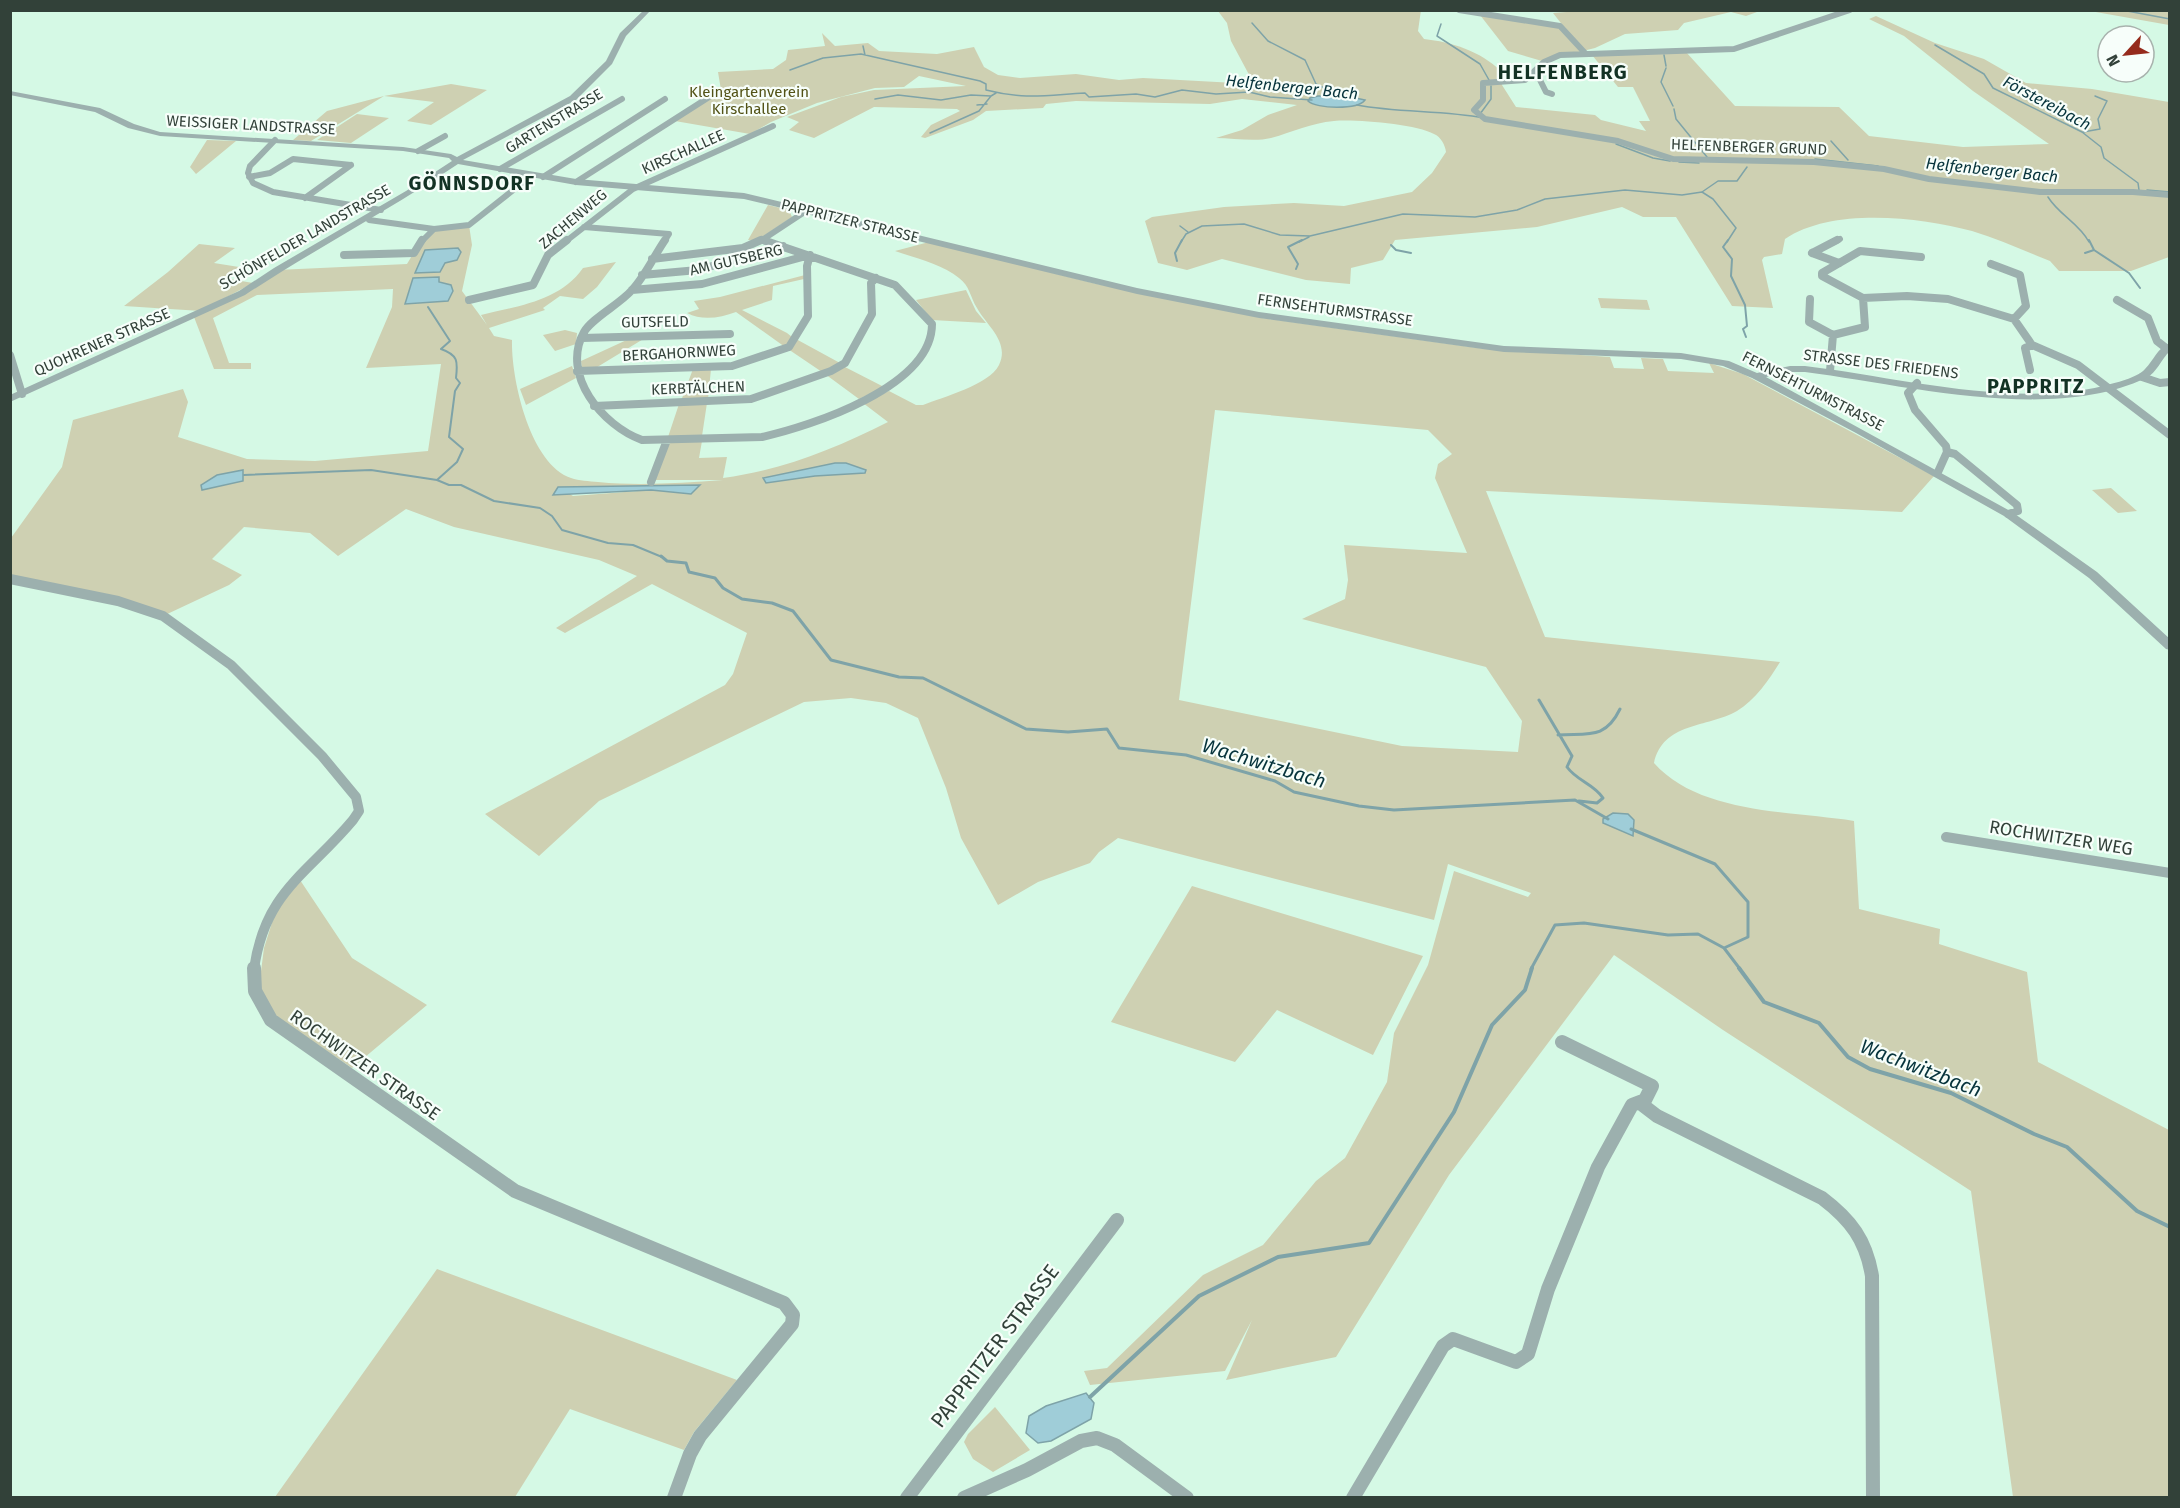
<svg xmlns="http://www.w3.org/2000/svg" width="2180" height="1508" font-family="'Fira Sans',sans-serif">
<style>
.green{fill:#ced0b2;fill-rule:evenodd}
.water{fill:#9fcdd8;stroke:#7ea3a8;stroke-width:1.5}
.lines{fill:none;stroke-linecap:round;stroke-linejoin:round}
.stream-far3{stroke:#7ea3a8;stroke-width:1.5}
.stream-far2{stroke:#7ea3a8;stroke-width:2}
.stream-far1{stroke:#7ea3a8;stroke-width:3}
.stream{stroke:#7ea3a8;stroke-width:4}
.minor-far3{stroke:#9cb0ae;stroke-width:6}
.minor-far2{stroke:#9cb0ae;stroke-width:8}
.minor-far1{stroke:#9cb0ae;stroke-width:10}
.minor{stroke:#9cb0ae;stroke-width:14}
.tertiary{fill:#9cb0ae;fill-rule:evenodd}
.labels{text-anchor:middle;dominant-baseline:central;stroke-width:4.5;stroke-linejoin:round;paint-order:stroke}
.far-park-label{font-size:15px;fill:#525216;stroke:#f7fefa}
.far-street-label{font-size:15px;fill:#324139;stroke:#f7fefa}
.far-water-label{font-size:16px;font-style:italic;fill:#07343c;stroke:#f7fefa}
.street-label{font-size:18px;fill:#324139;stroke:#f7fefa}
.far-district-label{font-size:20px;font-weight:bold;letter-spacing:1.5px;fill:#133224;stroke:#f7fefa}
.water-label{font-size:20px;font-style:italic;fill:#07343c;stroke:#f7fefa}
.near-street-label{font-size:21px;fill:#324139;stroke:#f7fefa}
</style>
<rect width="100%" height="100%" fill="#d5f9e5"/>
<!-- green -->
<path class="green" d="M1421 10 1418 31 1424 39C1452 42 1480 51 1501 71L1502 85 1516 107 1595 115 1601 120 1646 131 1639 121H1650L1633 87H1618L1592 55 1686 52 1735 106 1839 107 1869 136 1963 147 2049 144 1973 91 1904 36 1869 19 1876 16 1935 43 1984 59 2026 83 2092 89 2169 102V257L2131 271H2059L2050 261C2024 251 1999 239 1972 231 1920 217 1832 207 1785 239L1782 254 1764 257 1762 260 1773 308 1732 306 1676 217H1643L1622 207 1537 227 1395 240 1383 260 1351 268 1350 284 1306 280 1222 259 1187 270 1158 263 1145 221 1152 217 1224 207 1294 203 1344 206 1412 192 1432 173 1446 152C1445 145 1441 137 1434 134 1416 124 1355 119 1334 121 1311 123 1293 132 1271 138 1255 142 1233 138 1216 138L1242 130 1268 115 1297 105 1242 99 1210 104 1076 101 1046 104 1043 108 986 111 973 120 925 138 921 137 931 125 960 111 957 109 874 107 814 138 789 130 799 122 787 117 841 97 874 90 966 86 919 76 904 87 875 88 817 103 771 122 750 134 675 121 721 90 718 72 773 69 786 60 788 50 825 46 822 33 835 46 868 43 879 51 937 54 974 47 984 67 998 75 1020 78 1076 74 1119 80 1143 78 1254 84 1231 41 1227 23 1218 11Z
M1593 10H1754L1757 12 1746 16 1731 12 1684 23 1678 30 1625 34 1595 48 1542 61 1508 51 1480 15 1564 27 1553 13Z
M2090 11H2169V25Z
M451 84 487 90 431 125 407 121 434 102 384 96 311 141 293 140 327 111 384 96Z
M357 114 389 118 351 143 317 140Z
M207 140 236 141 196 174 190 167Z
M768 205 789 210 792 217 756 241 748 240Z
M469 225 472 245 462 291 487 325 481 315C518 306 560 301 583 268L616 262 597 287 583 299 560 296 543 308 545 310 489 328 494 336 512 340C511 379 530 464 571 478 579 481 589 481 598 482 639 486 681 483 723 480H654L669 444 672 442 702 441 699 458 727 457 723 478C783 470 834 449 888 422L863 403 889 391 916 405H923C943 397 989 385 999 365 1010 342 987 326 977 308 970 297 970 286 959 278 942 264 915 258 895 251L929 242 1097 284 1262 318 1478 348 1610 357 1614 368 1644 369 1641 358 1663 359 1668 371 1714 373 1709 363 1743 374 1934 476 1902 512 1486 491 1545 637 1780 662C1769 680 1755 700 1737 711 1707 728 1663 722 1654 763 1699 814 1791 811 1854 821L1859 909 1940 929 1939 944 2027 972 2038 1062 2169 1130V1497H2013L1971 1191 1723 1030 1614 955 1449 1175 1336 1357 1226 1380 1252 1320 1225 1371 1090 1385 1084 1371 1107 1368 1203 1275 1263 1245 1316 1181 1345 1158 1387 1082 1394 1033 1428 965 1454 871 1528 897 1531 893 1448 864 1434 920 1118 838 1099 852 1090 863 1038 882 998 905 961 838 946 788 918 718 886 703 851 698 804 702 599 801 539 856 485 814 725 685 733 674 747 633 652 584 565 633 556 628 637 576 599 560 454 527 406 509 338 556 310 533 244 527 212 559 242 575 229 585 163 616 11 579V538L62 467 73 420 183 389 188 402 178 437 247 459 315 461 428 451 441 364 366 368 392 307 393 289 257 295 213 318 229 363H251V369H214L194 317 277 270 407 264C429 227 427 230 469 225ZM439 277V282L448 301 405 304ZM1215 410 1428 430 1452 454 1438 464 1435 478 1467 553 1344 545 1348 580 1345 599 1302 619 1486 667 1522 721 1518 752 1402 746 1179 700ZM699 485 691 494 651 490 573 496 558 487Z
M199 244 235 248 214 263 239 267 224 278 253 283 201 311 124 306 168 272Z
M805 275 804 279 773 286 772 300 742 310 787 333 792 337 785 347 736 312C720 318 702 321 687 313L699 309 694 301 720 297Z
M966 290 976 311 986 323 932 320 916 300Z
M1598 298 1647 300 1650 310 1601 308Z
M565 330 577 333 576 344 555 351 543 335Z
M631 338H645L594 369H582L581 361Z
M796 339 840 363 822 372 788 349Z
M572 366 576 378 526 405 520 389Z
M843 366 884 387 859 399 825 374Z
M693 369H711L708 399 681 401Z
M707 403 702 436 668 437 679 404Z
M2111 488 2137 511 2118 513 2092 490Z
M300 880 352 958 427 1005 352 1068 275 1016 259 987 264 948 275 913Z
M1192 886 1423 956 1373 1055 1277 1010 1235 1062 1111 1022Z
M437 1269 737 1380 694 1432 684 1450 570 1409 515 1497H275Z
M995 1407 1030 1450 993 1472 973 1459 964 1442 968 1434Z"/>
<!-- water -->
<path class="water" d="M1318 96H1346L1365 100C1358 110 1316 109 1308 101L1310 98Z
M458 248 461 252 457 260 445 263 440 272 415 273 425 250Z
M439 277V282L451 285 453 291 448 301 405 304 413 278Z
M835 463H846L866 470 865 473 815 476 766 483 763 478Z
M243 470V481L202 490 201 485 217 475Z
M700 485 691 494 651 490 553 495 558 487Z
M1613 813 1628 814 1634 820 1633 836 1603 823V819Z
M1086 1393 1094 1403 1091 1419 1051 1441 1038 1443 1026 1433 1029 1416 1046 1406Z"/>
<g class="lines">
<!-- stream-far3 -->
<path class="stream-far3" d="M2122 10 2170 19
M1252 23 1268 41 1305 60 1316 84 1332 92 1337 98
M1441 24 1437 36 1480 64 1489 80
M1935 45 1984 74 1993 88 2082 132 2101 147 2104 158 2138 183 2139 190
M863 46 865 55
M1664 55 1666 66
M1666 68 1661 82 1673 106
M790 70 823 58 861 54 980 81 986 84V90C1025 100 1047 95 1085 93L1089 97 1136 94 1155 97 1182 90 1216 94 1249 92 1270 97 1312 100
M875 99 898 95 941 100 971 95 991 96 996 93
M977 105 987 104
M1357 105C1399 113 1442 110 1484 118
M1674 109 1676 119 1707 157
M1480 114 1491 99V86
M2083 132 2100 129 2098 119 2107 101 2095 96
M930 133 979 111 991 96
M1831 141 1848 160
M1616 144 1653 158 1670 161
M1815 159 1878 166
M1679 162 1699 163
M2147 190 2170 192
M1702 192 1713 199 1736 228 1727 242
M2048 197C2059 215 2079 223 2089 242
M1180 226 1188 232
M1181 242 1186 234 1202 226 1244 224 1280 235 1310 236 1403 214 1475 217 1517 210 1545 199 1625 190 1682 195 1702 192 1718 181H1737L1747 167
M1299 242 1309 237"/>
<!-- stream-far2 -->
<path class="stream-far2" d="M1728 240 1723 247 1732 259 1731 276 1745 305 1747 326 1743 329 1746 337
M2089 240 2094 250 2129 273 2140 288
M1391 245 1396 250 1411 253
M2085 253 2094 250
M1177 261 1175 253 1182 240
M1296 269 1298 264 1288 247 1302 240
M428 307 450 341 441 349C458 355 458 361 456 378L460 383 455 391 449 437 463 449 457 462 437 480 449 485H461L494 501 540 508 552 516 562 530 608 543 633 545 662 557
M244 475 371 470 437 480"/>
<!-- stream-far1 -->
<path class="stream-far1" d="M661 556 667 561 686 563 689 572 715 578 723 588 742 599 772 603 793 611 831 660 899 677 923 678 1026 729 1068 732 1107 729 1119 748 1186 755 1275 781 1294 792 1359 806 1394 810 1575 800 1608 819
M1539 700 1572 756 1567 767C1577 781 1594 784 1603 798L1597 803 1579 801
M1558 735C1588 733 1605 740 1620 709
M1631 829 1715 864 1748 902V937L1724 948 1740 969
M1531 969 1555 925 1584 923 1668 935 1698 934 1724 948"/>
<!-- stream -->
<path class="stream" d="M1739 968 1764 1002 1819 1023 1848 1057 1870 1069 1951 1093 2034 1134 2067 1147 2137 1211 2170 1227
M1090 1397 1199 1296 1278 1257 1369 1243 1454 1112 1492 1025 1525 990 1532 968"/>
<!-- minor-far3 -->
<path class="minor-far3" d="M1459 10 1560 26 1585 53
M1850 10 1734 49 1560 55 1544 62 1525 80 1483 83V100L1474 110 1485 119 1618 141 1673 159 1814 162 1884 169 1929 179 2040 192H2133L2170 195
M1536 72 1546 92 1552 94
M275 140 250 166 248 173 253 183 273 192 381 210
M418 151 445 136
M500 169 622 99
M249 177 270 173 293 159 351 165
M543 177 665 99
M576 182 717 92
M305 198 351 165
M369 220 434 229
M584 227 669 234 664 242
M421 242 434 229 469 225 531 176
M565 242 633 189 773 126
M758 242 762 240
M767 242 762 240 806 211
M1834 242 1840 239"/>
<!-- minor-far2 -->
<path class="minor-far2" d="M665 240C654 256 645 276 632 290 620 304 592 318 584 332 560 375 603 426 642 440L762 437C811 426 932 387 932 324L895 285 763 240
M1812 253 1837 240
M1812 253 1839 263
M344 255 414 253 422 240
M652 259 743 248 761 240
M1991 264 2020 275 2026 306 2014 319
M642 275 698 270 783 246
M632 290 702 284 810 255
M1863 298 1822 276V273L1860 251 1921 257
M1810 299 1809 322 1833 335
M469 300 533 285 548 255 567 240
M2117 300 2148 318 2157 341 2166 348
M582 338 730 334
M10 355 22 394
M2030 370 2025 348 2032 345
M577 371 732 366 789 347 808 316 807 266 810 255
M1830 371 1833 335 1865 327 1863 298 1907 296 1948 299 2014 319 2032 345 2078 365 2170 435
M2142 377 2160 383 2170 382
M1917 383 1908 393 1915 410 1946 446 1947 452 1938 472
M594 406 751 399 831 371 845 363 872 314 871 283 876 278
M1947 452 1955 454 2017 505 2018 511 2008 514
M651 482 667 440"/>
<!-- minor-far1 -->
<path class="minor-far1" d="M10 579 118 601 163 616 231 665 322 756 356 797 359 811 353 820C308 874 265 891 254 969
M1946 837 2170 873"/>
<!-- minor -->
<path class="minor" d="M254 968 255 991 271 1020 515 1191 784 1303 793 1315 792 1324 700 1436 690 1454 674 1498
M1640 1103 1657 1116 1822 1198C1851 1220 1866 1240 1872 1276L1873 1498
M907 1498 1117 1220
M964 1498 1027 1470 1081 1441 1097 1438 1115 1445 1187 1498
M1353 1498 1443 1346 1453 1339 1516 1362 1528 1354 1548 1289 1598 1167 1632 1105 1645 1100 1652 1086 1562 1042"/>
<!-- tertiary -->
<path class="tertiary" d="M644 10H651L626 36 612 64 576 100 463 160 576 179 744 193 1137 288 1259 312 1504 346 1681 353 1729 361 1757 373 1790 366H1805C1897 377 2012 408 2103 386 2115 383 2137 378 2145 369 2154 360 2157 348 2170 343V351C2161 359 2157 373 2146 378 2050 423 1907 385 1805 372H1790L1766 377 2012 512 2097 572 2170 639V650L2166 649 2089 578 2004 516 1856 433 1752 378 1723 366 1681 359 1504 352 1259 318 1137 294 744 199 576 185 458 164C388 211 315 249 245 295L10 402V395L239 291 274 268 406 191 452 161 449 158 403 151 160 136 128 128 95 112 10 95V91L100 108 134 124 160 132 403 147 451 154 457 157 570 96 606 61 620 33Z"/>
</g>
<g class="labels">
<!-- far-park labels -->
<g class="far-park-label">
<text x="749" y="92">Kleingartenverein<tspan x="749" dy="17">Kirschallee</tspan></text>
</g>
<!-- far-street labels -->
<g class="far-street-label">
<text transform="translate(554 121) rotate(-31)">GARTENSTRASSE</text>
<text transform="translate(251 125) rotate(3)">WEISSIGER LANDSTRASSE</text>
<text transform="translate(1749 147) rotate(2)">HELFENBERGER GRUND</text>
<text transform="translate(683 152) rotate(-24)">KIRSCHALLEE</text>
<text transform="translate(573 219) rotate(-40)">ZACHENWEG</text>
<text transform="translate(850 221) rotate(14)">PAPPRITZER STRASSE</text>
<text transform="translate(305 237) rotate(-30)">SCHÖNFELDER LANDSTRASSE</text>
<text transform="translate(736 260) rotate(-13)">AM GUTSBERG</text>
<text transform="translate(1335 310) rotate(8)">FERNSEHTURMSTRASSE</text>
<text transform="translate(655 322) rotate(-1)">GUTSFELD</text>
<text transform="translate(102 342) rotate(-24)">QUOHRENER STRASSE</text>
<text transform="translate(679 353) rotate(-3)">BERGAHORNWEG</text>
<text transform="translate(1881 364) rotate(7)">STRASSE DES FRIEDENS</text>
<text transform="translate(698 388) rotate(-2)">KERBTÄLCHEN</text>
<text transform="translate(1813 391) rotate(27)">FERNSEHTURMSTRASSE</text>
</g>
<!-- far-water labels -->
<g class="far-water-label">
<text transform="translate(1292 87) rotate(6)">Helfenberger Bach</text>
<text transform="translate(2047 103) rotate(28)">Förstereibach</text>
<text transform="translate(1992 170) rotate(6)">Helfenberger Bach</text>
</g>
<!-- street labels -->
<g class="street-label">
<text transform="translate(2061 838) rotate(9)">ROCHWITZER WEG</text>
<text transform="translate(365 1065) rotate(35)">ROCHWITZER STRASSE</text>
</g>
<!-- far-district labels -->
<g class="far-district-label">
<text x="1563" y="72">HELFENBERG</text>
<text x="472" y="183">GÖNNSDORF</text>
<text x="2036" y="386">PAPPRITZ</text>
</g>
<!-- water labels -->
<g class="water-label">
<text transform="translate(1264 763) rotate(17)">Wachwitzbach</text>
<text transform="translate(1921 1068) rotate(21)">Wachwitzbach</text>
</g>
<!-- near-street labels -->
<g class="near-street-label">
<text transform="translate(995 1346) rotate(-53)">PAPPRITZER STRASSE</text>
</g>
</g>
<!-- border -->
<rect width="2180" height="1508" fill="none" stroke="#324139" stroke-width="24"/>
<!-- north arrow -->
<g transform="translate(2126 54) rotate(243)"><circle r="28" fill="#f7fefa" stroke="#a8b2ad" stroke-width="1.5"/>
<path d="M0-4.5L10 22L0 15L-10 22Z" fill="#952b1c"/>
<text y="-9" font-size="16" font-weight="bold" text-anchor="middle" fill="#324139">N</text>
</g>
</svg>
